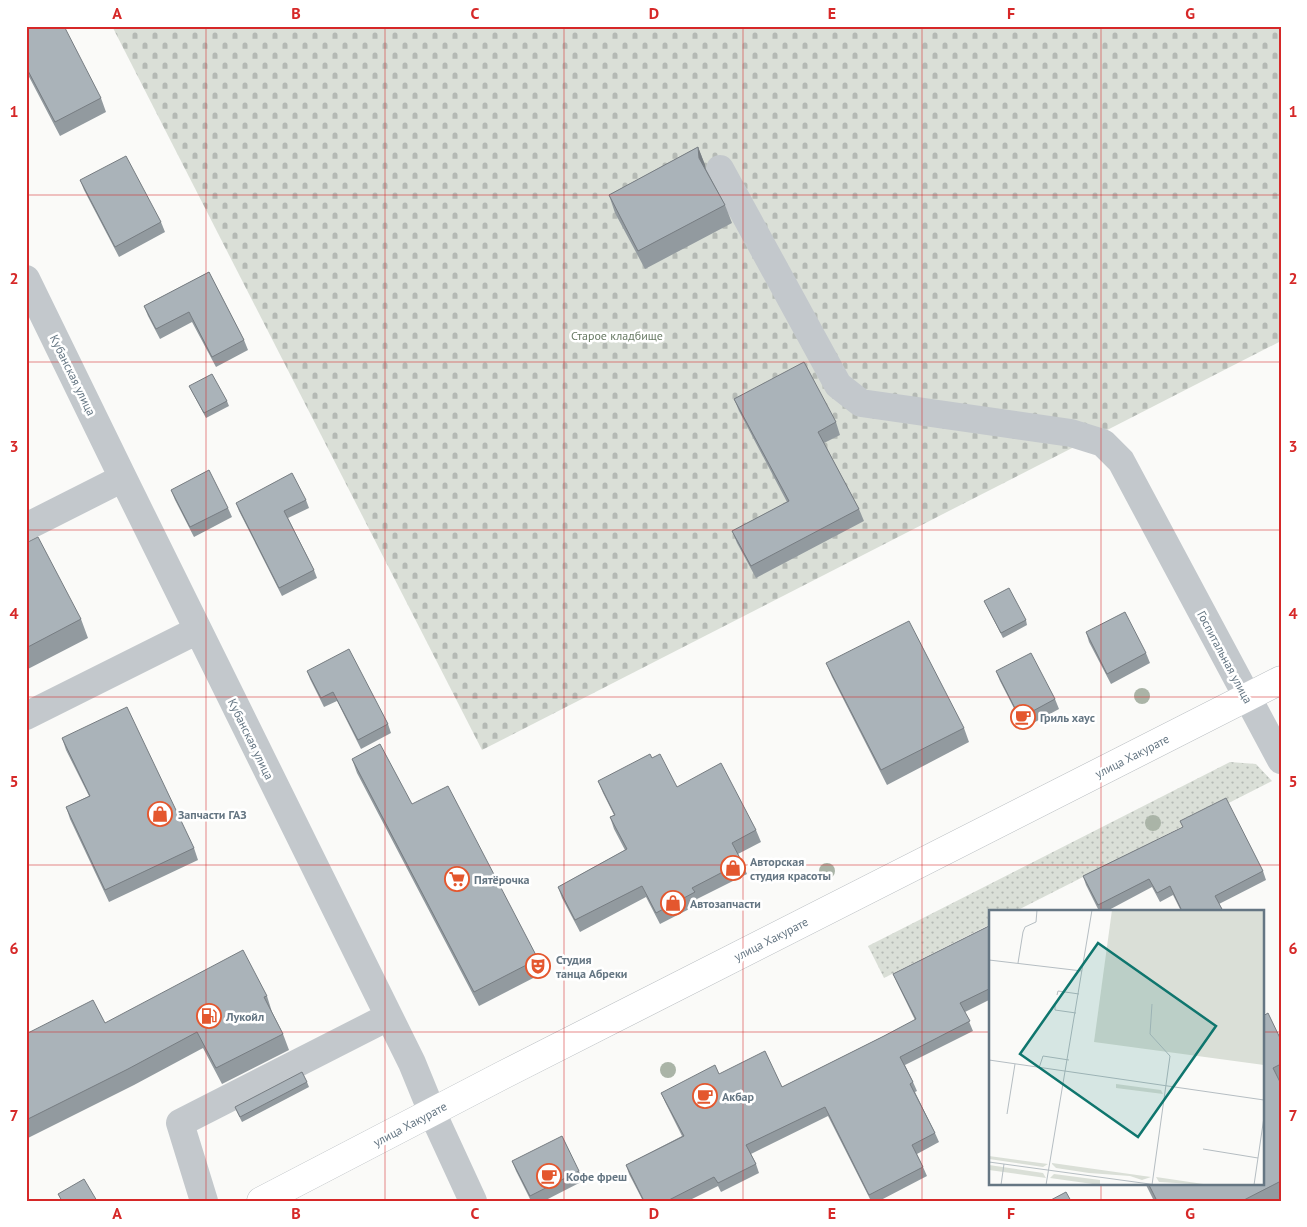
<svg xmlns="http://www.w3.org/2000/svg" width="1307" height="1227" font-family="'PT Sans',sans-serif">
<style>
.grass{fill:url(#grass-dots)}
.cemetery{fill:url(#cemetery-stones)}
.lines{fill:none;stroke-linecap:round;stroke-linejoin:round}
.major-casing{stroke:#b5babe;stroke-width:29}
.minor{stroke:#c3c8cc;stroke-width:28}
.major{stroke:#fff;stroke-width:28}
.tree{fill:#aab4a7}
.wall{fill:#929a9f}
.shaded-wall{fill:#777d82}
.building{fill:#aab3b9;stroke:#777d82}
.grid{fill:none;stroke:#d62828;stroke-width:1;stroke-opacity:0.55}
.labels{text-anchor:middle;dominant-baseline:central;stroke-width:5;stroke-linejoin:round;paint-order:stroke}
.park-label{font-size:12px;fill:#687a64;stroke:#fff}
.street-label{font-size:12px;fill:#657683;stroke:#fff}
.poi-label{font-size:12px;font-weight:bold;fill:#657683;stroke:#fff;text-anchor:start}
.inset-road{fill:none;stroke:#b5bdc2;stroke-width:1}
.view{fill:#0f766e;fill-opacity:0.15;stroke:#0f766e;stroke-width:2.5}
.inset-edge{fill:none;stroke:#657683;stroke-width:2.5}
.neatline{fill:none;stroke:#d62828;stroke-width:2}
.grid-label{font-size:16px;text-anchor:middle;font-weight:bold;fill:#d62828}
</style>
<defs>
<pattern id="grass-dots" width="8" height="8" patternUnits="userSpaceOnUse" patternTransform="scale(1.25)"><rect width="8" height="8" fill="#dadfd7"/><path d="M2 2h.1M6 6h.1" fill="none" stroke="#b4b9b4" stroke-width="1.8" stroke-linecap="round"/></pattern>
<pattern id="cemetery-stones" width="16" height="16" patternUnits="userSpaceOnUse" patternTransform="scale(1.25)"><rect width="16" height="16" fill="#dadfd7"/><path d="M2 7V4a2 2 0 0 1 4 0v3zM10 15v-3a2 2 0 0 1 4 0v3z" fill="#b4b9b4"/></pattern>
</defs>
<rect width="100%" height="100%" fill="#fafaf8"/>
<!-- grass -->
<path class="grass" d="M1230 762 1256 764 1272 781 1016 911H991V924L884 978 868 946Z"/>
<!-- cemetery -->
<path class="cemetery" d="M112 26H1281V341L482 750Z"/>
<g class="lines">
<defs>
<path id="major" d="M261 1201 503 1075 1281 680"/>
</defs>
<!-- major casing -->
<use href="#major" class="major-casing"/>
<!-- minor -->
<path class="minor" d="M720 169 838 385 861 403 1071 433 1103 443 1121 461 1281 760
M26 279 123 478 412 1063 432 1112 473 1201
M26 527 123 478
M26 716 198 630
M204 1201 180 1123 388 1017"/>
<!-- major -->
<use href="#major" class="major"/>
</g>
<!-- trees -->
<g class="tree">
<circle cx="1142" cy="696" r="8"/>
<circle cx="1153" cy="823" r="8"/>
<circle cx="827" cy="871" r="8"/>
<circle cx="668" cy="1070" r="8"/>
</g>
<!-- wall -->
<path class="wall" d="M26 26 101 98 106 112 60 136 26 71Z
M698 147 705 165 706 169 725 205 732 223 645 269 615 213 609 195Z
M80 180 161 222 165 232 119 257 84 190Z
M209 272 244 340 248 350 216 367 192 322 160 339 148 316 144 306Z
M189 386 227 401 229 406 206 418Z
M734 399 836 422 840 435 824 443 859 509 864 521 756 578 737 543 732 531 787 502 739 411Z
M171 490 228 508 232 517 194 537 175 500Z
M306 500 309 508 288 518 314 570 317 578 282 596 239 511 236 503Z
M26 543 81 619 88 638 26 670Z
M984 601 1026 620 1027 625 1003 638Z
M1086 632 1146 653 1150 663 1111 684 1089 642Z
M826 663 964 728 969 742 887 785 832 677Z
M307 671 388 724 391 733 361 749 337 701 324 707 310 679Z
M996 671 1055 699 1059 709 1024 728 1000 681Z
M62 738 194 848 198 860 109 902 70 819 66 807 89 796 66 750Z
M652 758 677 787 756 830 761 842 738 854 747 874 697 899 699 904 660 924 646 897 580 932 562 898 558 887 625 850 614 829 610 817 614 815 603 793 598 781Z
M352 759 538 959 543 973 479 1006 357 773Z
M1180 821 1263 871 1266 880 1219 904 1223 911H1181L1173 895 1160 902 1152 887 1107 911H1099L1086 885 1083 876 1183 827Z
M991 925V999L965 1012 973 1031 905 1065 913 1082 917 1091 915 1092 935 1133 939 1142 917 1154 923 1167 927 1176 879 1201H871L828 1116 751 1154 756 1164 759 1173 721 1192 718 1186 688 1201H643L629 1174 626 1165 682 1136 665 1102 661 1093 719 1074 782 1087 884 1036 915 1020 897 983 893 974Z
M267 996 272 1012 283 1034 289 1050 222 1084 203 1048 134 1085 26 1139V1034L105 1023Z
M1263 1016 1281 1040V1082H1280L1281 1084V1199L1278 1201H1154L1145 1183H1263Z
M307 1082 309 1087 242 1122 237 1112 235 1107Z
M512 1161 579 1171 583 1181 544 1201H531L516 1171Z"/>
<!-- shaded-wall -->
<path class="shaded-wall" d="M698 147 705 165 706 176 699 158Z"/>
<!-- building -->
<path class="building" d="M26 26H64L101 98 55 122 26 67Z
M698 147 699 158 725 205 638 251 609 195Z
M126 156 161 222 115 247 80 180Z
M209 272 244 340 212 357 189 312 156 329 144 306Z
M804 362 836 422 818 432 859 509 751 566 732 531 789 501 734 399Z
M212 374 227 401 204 413 189 386Z
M209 470 228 508 190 527 171 490Z
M292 473 306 500 284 511 314 570 279 588 236 503Z
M38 537 81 619 26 648V543Z
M1009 588 1026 620 1001 633 984 601Z
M1125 612 1146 653 1107 674 1086 632Z
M909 621 964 728 881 770 826 663Z
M349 649 388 724 358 740 333 692 321 698 307 671Z
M1031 653 1055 699 1020 718 996 671Z
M127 707 194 848 105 890 66 807 90 796 62 738Z
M380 744 412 804 448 786 538 959 474 992 352 759Z
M650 754 652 758 660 754 677 787 721 763 756 830 732 843 742 862 692 888 695 892 656 913 642 886 575 920 558 887 627 849 610 817 615 815 598 781Z
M1226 798 1263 871 1215 896 1223 911H1182L1170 886 1157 893 1149 879 1098 905 1083 876 1183 827 1180 821Z
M991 925V988L960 1003 970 1021 900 1057 913 1082 910 1084 935 1133 912 1145 923 1167 869 1195 825 1107 746 1145 756 1164 718 1183 714 1177 667 1201H644L626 1165 684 1136 661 1093 715 1065 719 1074 765 1051 782 1087 884 1036 916 1019 893 974Z
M243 950 267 996 264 997 283 1034 216 1068 197 1032 128 1069 26 1120V1034L93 1000 105 1023Z
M1268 1013 1281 1040V1064L1273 1068 1281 1084V1181L1242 1201H1157L1148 1183H1263V1016Z
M302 1072 307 1082 240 1117 235 1107Z
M562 1136 579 1171 530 1196 512 1161Z
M84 1179 97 1201H62L58 1194Z
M1066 1192 1071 1201H1049Z"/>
<!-- grid -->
<path class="grid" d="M206 26V1201M385 26V1201M564 26V1201M743 26V1201M922 26V1201M1101 26V911M26 195H1281M26 362H1281M26 530H1281M26 697H1281M26 865H1281M26 1032H991M1263 1032H1281M1101 1183V1201"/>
<!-- icons -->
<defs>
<symbol id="cafe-ring" viewBox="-11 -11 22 22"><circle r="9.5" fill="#fff" stroke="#e4572e" stroke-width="1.5"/><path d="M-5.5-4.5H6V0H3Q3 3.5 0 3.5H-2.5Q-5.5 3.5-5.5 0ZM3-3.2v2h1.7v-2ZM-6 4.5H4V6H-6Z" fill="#e4572e"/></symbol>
<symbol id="shop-ring" viewBox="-11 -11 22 22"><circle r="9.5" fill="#fff" stroke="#e4572e" stroke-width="1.5"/><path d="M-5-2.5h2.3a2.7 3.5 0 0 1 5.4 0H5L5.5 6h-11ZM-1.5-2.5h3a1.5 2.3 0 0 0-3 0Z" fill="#e4572e"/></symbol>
<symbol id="supermarket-ring" viewBox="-11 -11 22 22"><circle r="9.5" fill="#fff" stroke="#e4572e" stroke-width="1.5"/><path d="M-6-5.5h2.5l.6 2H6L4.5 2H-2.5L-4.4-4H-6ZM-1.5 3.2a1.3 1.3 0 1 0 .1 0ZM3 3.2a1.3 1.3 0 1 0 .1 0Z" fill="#e4572e"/></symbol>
<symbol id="theatre-ring" viewBox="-11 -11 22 22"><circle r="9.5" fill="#fff" stroke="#e4572e" stroke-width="1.5"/><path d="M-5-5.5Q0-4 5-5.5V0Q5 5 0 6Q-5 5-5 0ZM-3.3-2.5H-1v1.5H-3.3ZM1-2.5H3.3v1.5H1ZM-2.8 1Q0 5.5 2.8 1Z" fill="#e4572e"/></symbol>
<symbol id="fuel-ring" viewBox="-11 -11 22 22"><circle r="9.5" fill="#fff" stroke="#e4572e" stroke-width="1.5"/><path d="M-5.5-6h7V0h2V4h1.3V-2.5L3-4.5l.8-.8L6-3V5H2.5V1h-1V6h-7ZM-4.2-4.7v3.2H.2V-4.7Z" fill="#e4572e"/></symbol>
</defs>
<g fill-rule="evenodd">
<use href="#cafe-ring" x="1009" y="703" width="28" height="28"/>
<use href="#shop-ring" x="146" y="800" width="28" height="28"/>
<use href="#shop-ring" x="719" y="854" width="28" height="28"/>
<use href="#supermarket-ring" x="443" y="865" width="28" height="28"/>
<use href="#shop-ring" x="659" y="889" width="28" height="28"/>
<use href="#theatre-ring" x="524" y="952" width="28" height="28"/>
<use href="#fuel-ring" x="195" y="1002" width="28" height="28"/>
<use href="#cafe-ring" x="691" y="1082" width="28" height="28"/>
<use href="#cafe-ring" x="535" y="1162" width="28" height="28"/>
</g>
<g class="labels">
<!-- park labels -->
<g class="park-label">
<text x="617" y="335">Старое кладбище</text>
</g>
<!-- street labels -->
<g class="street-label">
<text transform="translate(73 375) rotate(64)">Кубанская улица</text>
<text transform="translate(1225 657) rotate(62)">Госпитальная улица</text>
<text transform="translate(251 739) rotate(64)">Кубанская улица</text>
<text transform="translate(1132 756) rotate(-27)">улица Хакурате</text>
<text transform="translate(771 939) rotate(-27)">улица Хакурате</text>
<text transform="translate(410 1124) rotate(-28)">улица Хакурате</text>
</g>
<!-- poi labels -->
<g class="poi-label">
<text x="1040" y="717">Гриль хаус</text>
<text x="178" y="814">Запчасти ГАЗ</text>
<text x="750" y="861">Авторская<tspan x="750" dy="14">студия красоты</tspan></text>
<text x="474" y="879">Пятёрочка</text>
<text x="690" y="903">Автозапчасти</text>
<text x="556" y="959">Студия<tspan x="556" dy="14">танца Абреки</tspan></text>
<text x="226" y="1016">Лукойл</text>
<text x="722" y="1096">Акбар</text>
<text x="566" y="1176">Кофе фреш</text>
</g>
</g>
<!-- overview -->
<g transform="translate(989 910)">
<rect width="275" height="275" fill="#fafaf8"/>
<path d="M127 174 172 180 174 184 127 178ZM0 246 59 254 54 257 0 249ZM63 254V253L162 267 153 270 141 266 100 263 67 258ZM0 255 54 263 57 268 0 260ZM65 264 111 270V275L61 268ZM167 267 221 275 170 272Z" fill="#dadfd7"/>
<path d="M123 0H275V155L105 132Z" fill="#dadfd7"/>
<path class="inset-road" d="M0 50 93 61M29 53 34 22 36 17 47 12 48 0M68 85 69 81 90 84M66 95V100L87 103M0 150 275 190M50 158 54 146 80 150M18 204 26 154M214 239 269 248M0 252 168 275M12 275 15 254M57 275 103 0M163 275 181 146 161 124 163 94M265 275 275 207"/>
<path class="view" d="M109 33 227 116 149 227 31 144Z"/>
<rect width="275" height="275" class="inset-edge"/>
</g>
<!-- border -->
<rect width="1307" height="1227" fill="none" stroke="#ffffff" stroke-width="55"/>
<rect x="28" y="28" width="1252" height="1172" class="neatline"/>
<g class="grid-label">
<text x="117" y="19">A</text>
<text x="296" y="19">B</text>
<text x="475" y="19">C</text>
<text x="654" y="19">D</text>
<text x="832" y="19">E</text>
<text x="1011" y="19">F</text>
<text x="1190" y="19">G</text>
<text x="14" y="117">1</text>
<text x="1293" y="117">1</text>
<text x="14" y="284">2</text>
<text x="1293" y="284">2</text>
<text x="14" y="452">3</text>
<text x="1293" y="452">3</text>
<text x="14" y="619">4</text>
<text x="1293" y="619">4</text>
<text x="14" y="787">5</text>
<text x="1293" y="787">5</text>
<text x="14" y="954">6</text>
<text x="1293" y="954">6</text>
<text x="14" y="1121">7</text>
<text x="1293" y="1121">7</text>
<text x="117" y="1219">A</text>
<text x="296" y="1219">B</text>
<text x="475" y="1219">C</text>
<text x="654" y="1219">D</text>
<text x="832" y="1219">E</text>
<text x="1011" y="1219">F</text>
<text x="1190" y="1219">G</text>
</g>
</svg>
